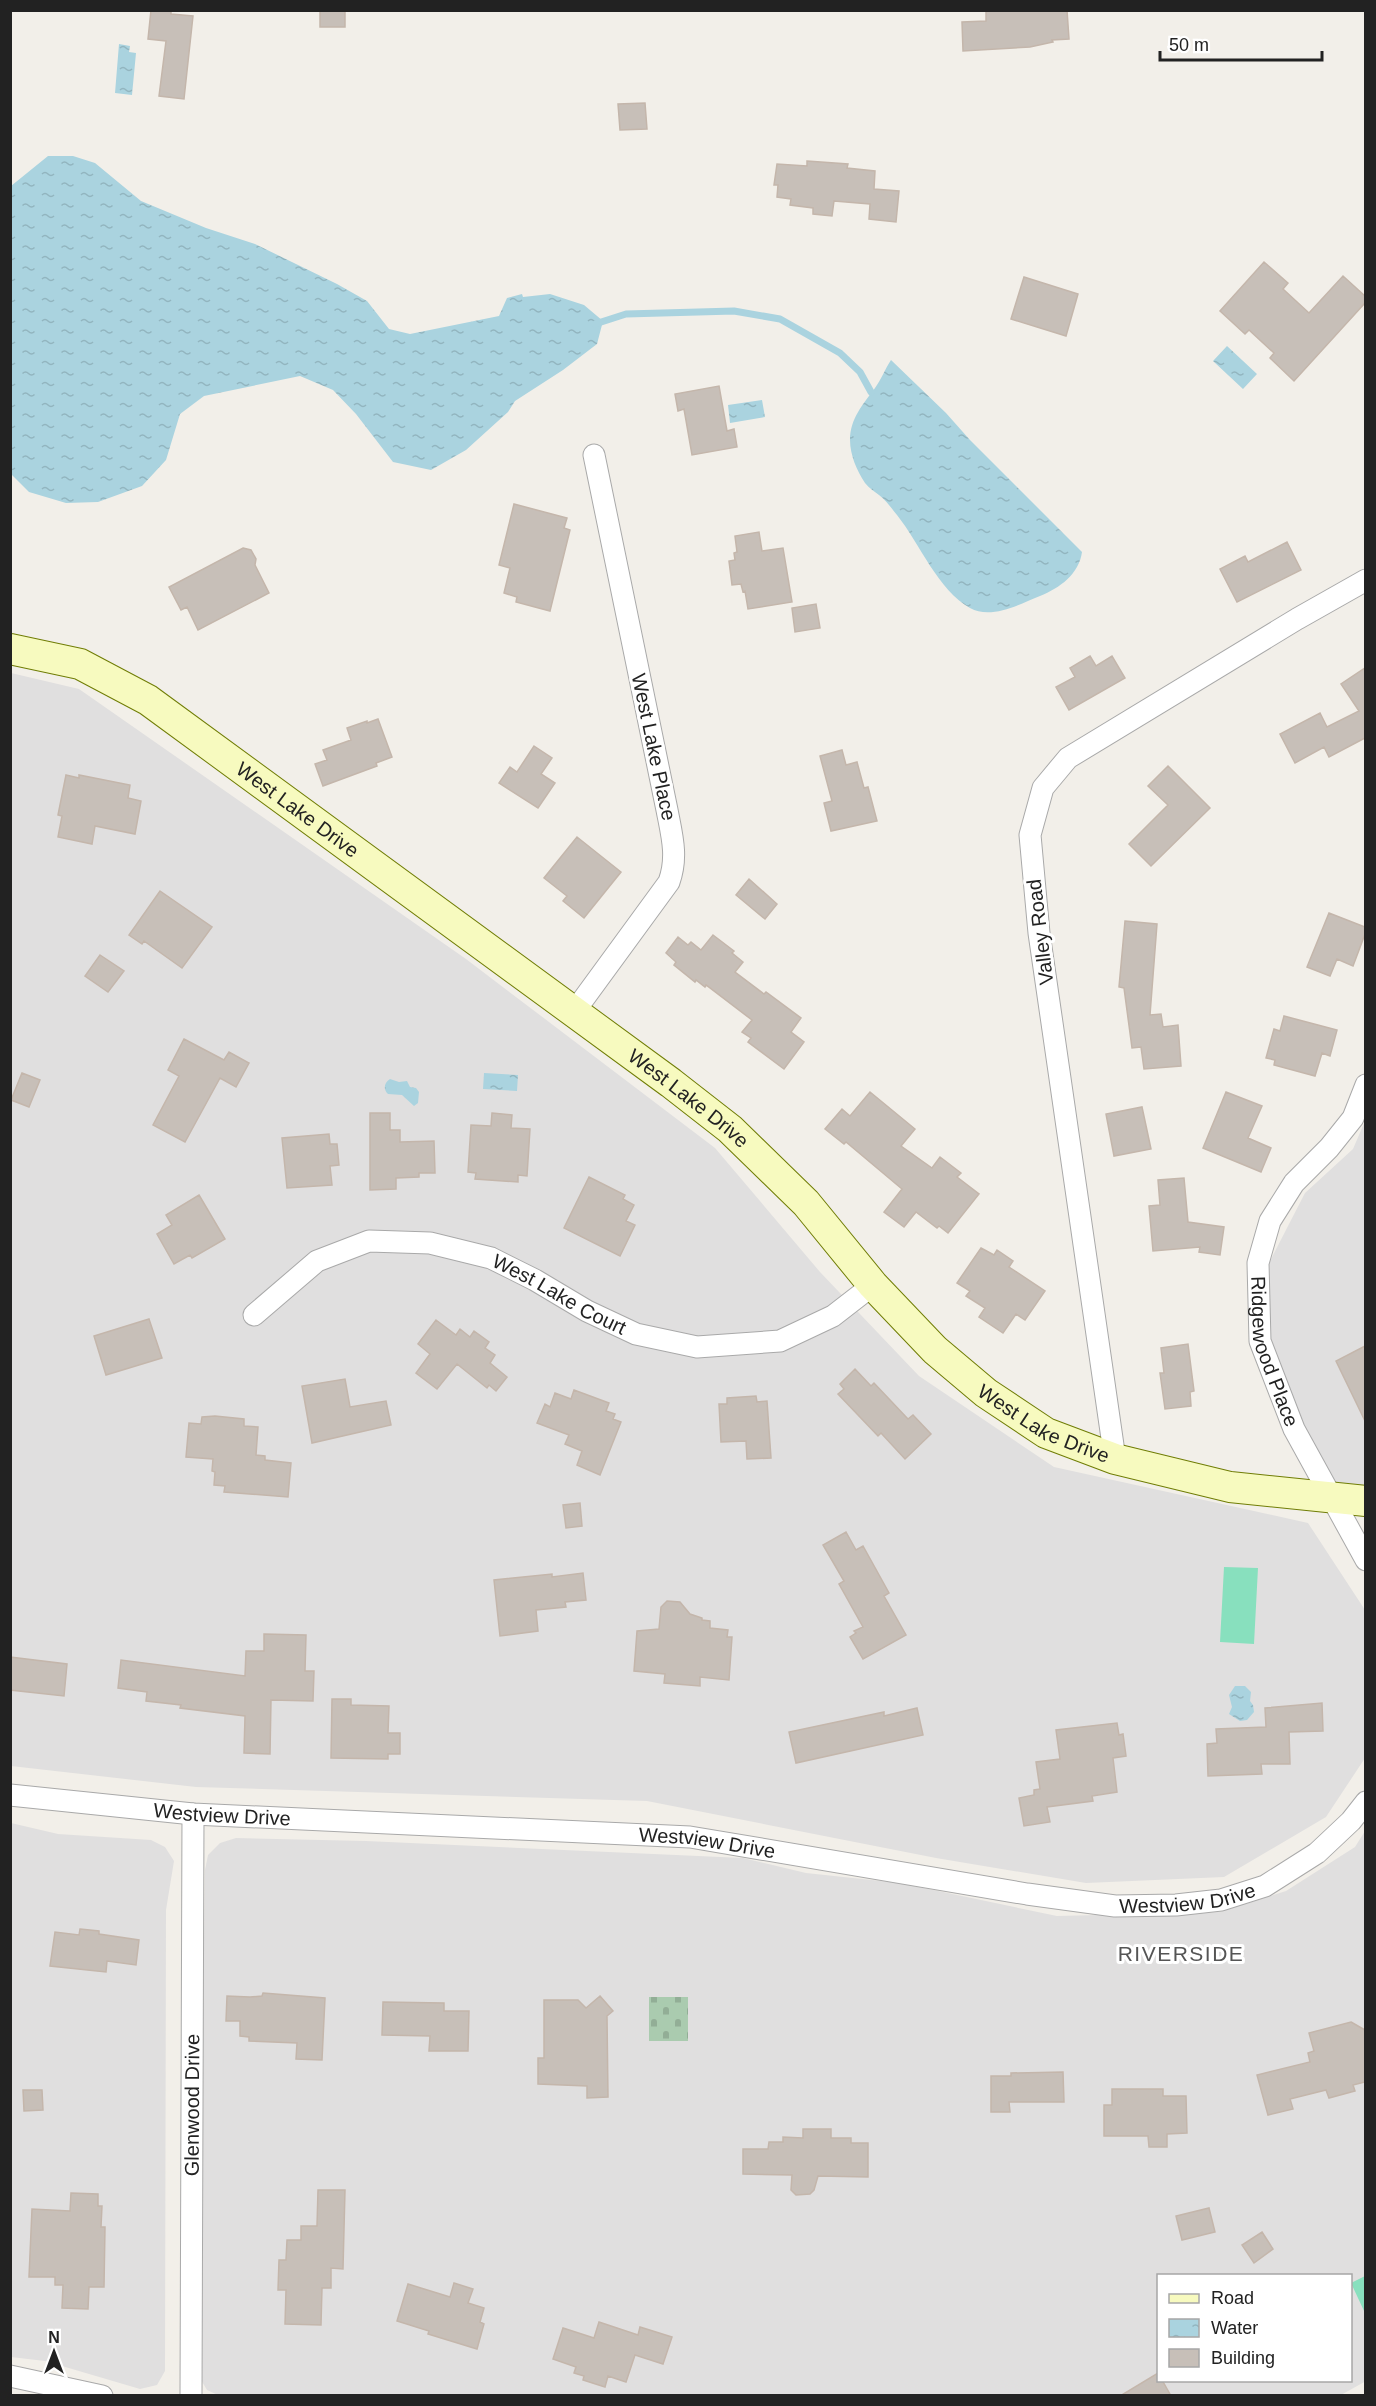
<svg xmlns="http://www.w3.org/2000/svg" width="1376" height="2406" font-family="Helvetica,sans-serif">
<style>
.residential{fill:#e0dfdf;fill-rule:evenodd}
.cemetery{fill:url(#cemetery-stones)}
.pitch{fill:#88e0be}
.water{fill:url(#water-ripples)}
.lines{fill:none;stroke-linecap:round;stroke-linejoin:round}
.stream{stroke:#aad3df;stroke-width:7}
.building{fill:#c7bfb8;stroke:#c4b6ab;stroke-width:1.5}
.street-casing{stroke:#a9a9a9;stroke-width:23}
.secondary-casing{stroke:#707d05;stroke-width:32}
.street{stroke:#fff;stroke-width:21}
.secondary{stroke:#f7fabf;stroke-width:30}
.labels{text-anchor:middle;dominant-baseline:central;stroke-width:6;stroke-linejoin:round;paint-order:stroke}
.street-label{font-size:20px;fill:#222;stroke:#fff}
.neighbourhood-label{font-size:21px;letter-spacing:1.5px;fill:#555;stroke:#fff}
</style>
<defs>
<pattern id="cemetery-stones" width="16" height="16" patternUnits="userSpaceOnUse" patternTransform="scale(1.5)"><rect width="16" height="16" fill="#aacbaf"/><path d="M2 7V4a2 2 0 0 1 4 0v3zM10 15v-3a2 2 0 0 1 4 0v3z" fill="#92ae96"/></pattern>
<pattern id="water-ripples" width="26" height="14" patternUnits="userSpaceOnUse" patternTransform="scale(1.5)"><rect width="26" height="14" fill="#aad3df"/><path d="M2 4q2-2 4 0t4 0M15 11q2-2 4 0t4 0" fill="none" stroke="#92b5bf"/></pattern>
</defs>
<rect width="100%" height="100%" fill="#f2efe9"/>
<!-- residential -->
<path class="residential" d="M11 673 79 689 466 959 715 1148 820 1272 919 1376 1054 1467 1308 1523 1365 1610V1758L1326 1817 1224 1877 1086 1883 936 1858 647 1801 196 1787 11 1766Z
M1365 1121V1488H1322L1270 1339 1268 1265 1305 1193 1353 1149Z
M11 1823 58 1834 151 1840 165 1847 174 1861 166 1910 165 2371 157 2385 140 2389 45 2361 11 2357Z
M1365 1831 1366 2381 1341 2395 220 2396 207 2390 198 2375 205 1870 208 1855 220 1843 236 1838 366 1841 743 1858 806 1873 900 1883 1057 1916 1220 1912 1286 1891 1355 1847ZM1158 2276H1350V2380H1158Z"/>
<!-- cemetery -->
<path class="cemetery" d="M649 1997H688V2041H649Z"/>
<!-- pitch -->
<path class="pitch" d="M1224 1567 1258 1568 1254 1644 1220 1642Z
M1365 2276V2313L1351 2283Z"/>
<!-- water -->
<path class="water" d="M119 44 130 46 129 52 136 53 132 95 115 93Z
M48 156H73L95 163 141 201 206 228 255 244 337 284 367 301 389 329 410 334 499 316 507 298 522 294 523 297 550 294 584 305 603 321 597 344 563 370 515 401 508 412 466 450 431 470 393 462 356 414 333 390 300 376 204 396 180 414 166 460 142 486 98 502 66 503 29 492 11 474V186Z
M1227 346 1257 374 1243 389 1213 361Z
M891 360 946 413 970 440 1082 552C1079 574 1060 588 1040 596 1020 604 991 620 970 608 938 590 920 544 897 515 892 509 886 500 879 495 874 491 869 488 865 483 857 471 850 455 850 440 850 419 863 404 875 388 881 380 885 369 891 360Z
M762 400 765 417 730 423 728 405Z
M484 1073 518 1075 517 1091 483 1089Z
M390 1079 399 1082 407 1081 410 1087 416 1088 419 1092 418 1103 414 1106 402 1095 388 1094C383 1089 384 1083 390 1079Z
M1235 1686H1245L1251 1692 1250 1701 1253 1705 1254 1712 1247 1720 1240 1721 1229 1714 1232 1707 1229 1695Z"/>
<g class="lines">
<!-- stream -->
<path class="stream" d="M595 324 626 314 734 311 780 319 840 353 860 372 871 392"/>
</g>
<!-- building -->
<path class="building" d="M151 10H171V14L193 16 184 99 159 96 166 41 148 39Z
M320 10H345V27H320Z
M986 10H1067L1069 39 1052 40 1053 42 1030 47 963 51 962 22 986 21Z
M645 103 647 129 620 130 618 104Z
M807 161 848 164 847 168 875 171 874 189 899 191 896 222 869 219 870 204 834 201 832 216 813 214V208L790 205 791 199 777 197 778 185H774L777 164 807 166Z
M1264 262 1288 283 1283 289 1309 313 1343 276 1365 296V303L1294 381 1270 358 1274 353 1249 330 1245 334 1220 311Z
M1024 277 1078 294 1066 336 1011 319Z
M719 386 727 431 734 429 737 447 692 455 684 409 678 411 675 394Z
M514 504 567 518 564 528 570 530 550 611 516 602 517 597 504 593 510 568 499 565Z
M759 532 762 551 783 548 792 602 748 609 745 591 743 592 741 584 732 585 729 561 735 560 734 553 737 552 735 536Z
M1287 542 1301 570 1237 602 1220 569 1245 556 1248 562Z
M243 548 251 550 256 559 255 565 269 593 198 630 187 607 181 610 169 587Z
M816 604 820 628 795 632 792 608Z
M1090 656 1096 666 1112 656 1125 678 1069 710 1056 687 1075 677 1070 668Z
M1365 668V738L1329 757 1324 747 1295 763 1280 734 1320 713 1327 727 1359 711 1341 684Z
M378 719 392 757 376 763 377 766 323 786 315 764 327 760 323 750 351 740 347 728 367 721V723Z
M534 746 552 758 541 774 555 783 538 808 499 783 510 767 517 772Z
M842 750 846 765 857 762 864 788 868 787 877 821 831 831 824 803 832 801 820 756Z
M1168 766 1210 808 1151 866 1129 844 1168 805 1148 786Z
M66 775 79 778V775L130 785 128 798 141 801 135 834 95 826 92 844 58 837 62 816 58 815Z
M577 837 621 872 584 918 563 901 567 896 544 878Z
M749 879 777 904 765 919 736 895Z
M160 891 212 927 182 968 144 941 142 944 129 935Z
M1329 913 1365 927V934L1353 966 1337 959 1330 976 1307 967Z
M1125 921 1157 924 1150 1015 1161 1014 1163 1027 1178 1025 1181 1066 1144 1069 1141 1047 1132 1048 1124 988 1119 987Z
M713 935 734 951 732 953 743 962 735 972 764 994 766 992 801 1018 791 1032 804 1042 784 1069 748 1042 751 1038 742 1032 752 1020 706 985 705 987 696 980 695 982 674 965 676 962 666 953 678 937 688 945 691 942 701 950Z
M100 955 124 971 108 992 85 976Z
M1284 1016 1337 1030 1330 1056 1322 1053 1315 1076 1274 1065 1275 1060 1266 1058 1274 1029 1280 1031Z
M184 1039 224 1060 229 1052 249 1063 236 1087 220 1078 185 1142 153 1125 179 1076 168 1070Z
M22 1073 40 1080 29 1107 11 1100Z
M870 1092 915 1129 901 1146 932 1168 940 1157 961 1173 957 1177 979 1194 948 1233 939 1226 937 1228 916 1212 904 1227 884 1212 902 1189 846 1142 844 1144 825 1129 842 1109 850 1116Z
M1226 1092 1262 1106 1248 1138 1271 1148 1261 1172 1203 1148Z
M1142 1107 1151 1149 1114 1156 1106 1114Z
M370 1113H390V1130H400V1142L434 1141 435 1173H419V1177L396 1178V1189L370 1190Z
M492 1113 512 1115 511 1128 530 1129 527 1176 518 1175V1182L475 1179 476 1173 468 1172 471 1125 491 1126Z
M329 1134 330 1144H337L339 1165 330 1166 332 1185 287 1188 282 1138Z
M589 1177 625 1195 623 1199 634 1205 626 1221 635 1225 620 1256 564 1228Z
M1184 1178 1188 1222 1224 1227 1220 1255 1199 1252 1200 1247 1153 1251 1149 1206 1160 1205 1158 1180Z
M199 1195 225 1239 192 1258 190 1255 174 1264 157 1234 172 1225 166 1215Z
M981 1248 994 1255 997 1250 1013 1261 1009 1267 1045 1291 1025 1320 1016 1314 1003 1333 979 1317 985 1308 966 1296 970 1291 957 1283Z
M149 1319 162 1358 106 1375 94 1336Z
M436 1320 456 1335 460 1329 470 1337 474 1331 489 1342 485 1348 495 1355 490 1363 507 1377 496 1391 489 1385 487 1388 457 1364 437 1389 416 1373 430 1354 418 1344Z
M1188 1344 1194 1391 1190 1392 1191 1406 1165 1409 1160 1373H1164L1161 1348Z
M1365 1346V1421L1336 1361Z
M855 1369 871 1386 874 1383 908 1419 913 1415 931 1434 905 1459 881 1433 878 1436 838 1394 844 1389 840 1384Z
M345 1379 350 1407 386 1401 391 1425 312 1443 302 1386Z
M574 1390 609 1403 606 1411 615 1414 613 1419 621 1422 600 1475 577 1465 582 1451 565 1444 569 1435 537 1423 545 1404 550 1407 555 1393 571 1399Z
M756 1396 757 1402 767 1401 771 1458 747 1459 746 1441 721 1442 719 1404H727V1398Z
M215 1416 244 1419V1426L258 1427 256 1455 265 1456V1460L291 1463 288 1497 224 1492 225 1486 214 1485 215 1472 212 1471 213 1459 186 1457 189 1423 201 1424 202 1417Z
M580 1503 582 1526 566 1528 563 1505Z
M846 1532 856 1550 863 1546 889 1593 884 1596 906 1635 863 1659 850 1637 856 1633 854 1631 863 1627 839 1584 844 1581 823 1545Z
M583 1573 586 1600 565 1602 566 1607 536 1610 538 1631 500 1636 494 1580 552 1574V1577Z
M667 1601 680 1602 690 1614 702 1618V1620L710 1621V1628L728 1630 727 1637H732L729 1680 700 1677V1686L664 1683 665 1674 634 1671 637 1631 659 1629 661 1607Z
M264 1634 306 1635 305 1671H314L313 1701 271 1700 270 1754 244 1753 245 1716 180 1708 181 1705 146 1701 147 1692 118 1688 121 1660 245 1676 246 1651H264Z
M10 1657 67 1664 64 1696 10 1690Z
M332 1699H351V1705L389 1706 388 1733H400V1754H388V1759L331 1758Z
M1322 1703 1323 1731 1289 1732 1290 1764H1261L1262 1774 1208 1776 1207 1744 1217 1743 1216 1729 1266 1727 1265 1708Z
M917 1708 923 1735 796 1763 789 1732 884 1712V1716Z
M1117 1723 1119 1735 1123 1734 1126 1756 1113 1758 1117 1792 1092 1796 1093 1801 1047 1807 1050 1822 1024 1826 1019 1798 1034 1795V1790L1040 1789 1036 1762 1060 1759 1056 1730Z
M80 1929 99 1931V1934L139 1940 136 1965 107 1961 106 1972 50 1966 55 1932 79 1935Z
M263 1993 325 1998 322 2060 296 2059 297 2043 249 2041V2037L240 2036V2021H226L227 1996 250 1997 262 1996Z
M600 1996 613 2011 607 2016 608 2097 587 2098V2086L538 2084V2058H544V2000H578L586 2008Z
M383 2002 444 2003V2011H469L468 2051H429L430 2036 382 2035Z
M1351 2022 1365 2030V2082L1353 2085 1355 2091 1329 2098 1326 2090 1290 2099 1293 2109 1268 2115 1257 2075 1310 2062 1308 2053 1314 2051 1309 2033Z
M1063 2072 1064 2102H1009L1010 2112H991V2076H1011V2073Z
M1112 2089H1163V2096H1186L1187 2133 1167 2134V2147H1149L1148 2136H1104V2105H1112Z
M23 2090H42L43 2110 24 2111Z
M803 2129H831V2138H851V2143H868V2177L818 2176 814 2190 810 2194 796 2195 791 2190 792 2175 743 2174V2149H768L769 2142H783V2137L803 2138Z
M318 2190H345L343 2269 331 2268V2288H322L321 2325 285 2324 286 2290H278L279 2260H286L287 2240H301V2226H317Z
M71 2193 98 2194V2206H102L101 2227H105L104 2287H89L88 2309 62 2308 63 2285H55V2277H29L32 2209 70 2211Z
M1209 2208 1215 2232 1182 2240 1176 2216Z
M1262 2232 1273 2249 1254 2263 1242 2245Z
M454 2283 473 2289 468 2303 484 2308 480 2322 484 2324 477 2349 428 2334 429 2331 397 2321 408 2284 450 2297Z
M599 2322 638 2335 640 2327 672 2337 663 2364 635 2355 626 2382 608 2376 605 2387 583 2380 584 2376 574 2373 576 2367 553 2359 563 2328 594 2338Z
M1158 2373V2380H1162L1171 2396H1120Z"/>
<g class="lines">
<defs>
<g id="street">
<path d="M574 1012 669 882C678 857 672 836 667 810L594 455"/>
<path id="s1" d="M1366 1085 1353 1118 1329 1148 1294 1183 1270 1221 1258 1263 1260 1341 1294 1429 1366 1560"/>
<path id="s2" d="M254 1315 317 1261 369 1241 430 1243 491 1258 535 1280 587 1311 636 1334 697 1347 780 1341 833 1316 873 1285"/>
<path d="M1115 1459 1039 933 1030 835 1043 788 1068 758 1297 619 1366 580"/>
<path id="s3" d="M10 1795 193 1814 690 1837 1027 1894 1115 1906 1176 1905 1221 1900 1265 1886 1317 1853 1351 1821 1366 1802"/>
<path d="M10 2376 102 2396"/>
<path id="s4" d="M191 2396 193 1814"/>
</g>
<g id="secondary">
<path id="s5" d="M10 649 80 664 148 700 671 1083 730 1129 806 1203 873 1285 935 1350 986 1393 1046 1433 1115 1459 1230 1487 1366 1501"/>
</g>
</defs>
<!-- street casing -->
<use href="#street" class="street-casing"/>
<!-- secondary casing -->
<use href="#secondary" class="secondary-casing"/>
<!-- street -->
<use href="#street" class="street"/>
<!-- secondary -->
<use href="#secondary" class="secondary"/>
</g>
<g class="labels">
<!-- street labels -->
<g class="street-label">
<text transform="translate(654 747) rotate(78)">West Lake Place</text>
<text stroke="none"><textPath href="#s5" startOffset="334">West Lake Drive</textPath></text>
<text transform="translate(1040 932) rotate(-97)">Valley Road</text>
<text stroke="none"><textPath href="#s5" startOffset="820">West Lake Drive</textPath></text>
<text stroke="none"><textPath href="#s2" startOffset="340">West Lake Court</textPath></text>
<text stroke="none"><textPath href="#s1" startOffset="303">Ridgewood Place</textPath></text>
<text stroke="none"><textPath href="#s5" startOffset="1306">West Lake Drive</textPath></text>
<text stroke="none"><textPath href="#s3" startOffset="213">Westview Drive</textPath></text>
<text stroke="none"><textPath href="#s3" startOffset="699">Westview Drive</textPath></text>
<text stroke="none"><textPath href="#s3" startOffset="1185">Westview Drive</textPath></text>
<text stroke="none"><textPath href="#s4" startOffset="291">Glenwood Drive</textPath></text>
</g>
<!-- neighbourhood labels -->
<g class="neighbourhood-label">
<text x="1181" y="1953">RIVERSIDE</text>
</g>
</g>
<!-- border -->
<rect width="1376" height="2406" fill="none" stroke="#222222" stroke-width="24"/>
<!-- legend -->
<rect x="1157" y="2274" width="195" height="108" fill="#ffffff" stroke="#a7a7a7" stroke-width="1.5"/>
<rect x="1169" y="2294" width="30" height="9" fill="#f7fabf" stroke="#a7a7a7" stroke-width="1.5"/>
<text x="1211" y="2304" font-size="18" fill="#222222">Road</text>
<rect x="1169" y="2319" width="30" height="18" fill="url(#water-ripples)" stroke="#a7a7a7" stroke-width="1.5"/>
<text x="1211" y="2334" font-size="18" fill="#222222">Water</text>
<rect x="1169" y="2349" width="30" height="18" fill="#c7bfb8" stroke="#a7a7a7" stroke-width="1.5"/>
<text x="1211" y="2364" font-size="18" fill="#222222">Building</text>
<!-- north arrow -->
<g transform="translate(54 2352)" stroke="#ffffff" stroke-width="4.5" paint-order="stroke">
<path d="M0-4.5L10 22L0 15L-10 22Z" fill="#222222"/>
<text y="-9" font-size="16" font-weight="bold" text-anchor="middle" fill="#222222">N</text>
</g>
<!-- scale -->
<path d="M1160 51v9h162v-9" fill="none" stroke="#222222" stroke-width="3"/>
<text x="1169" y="51" font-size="18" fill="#222222" stroke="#ffffff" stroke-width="4.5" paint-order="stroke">50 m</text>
</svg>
